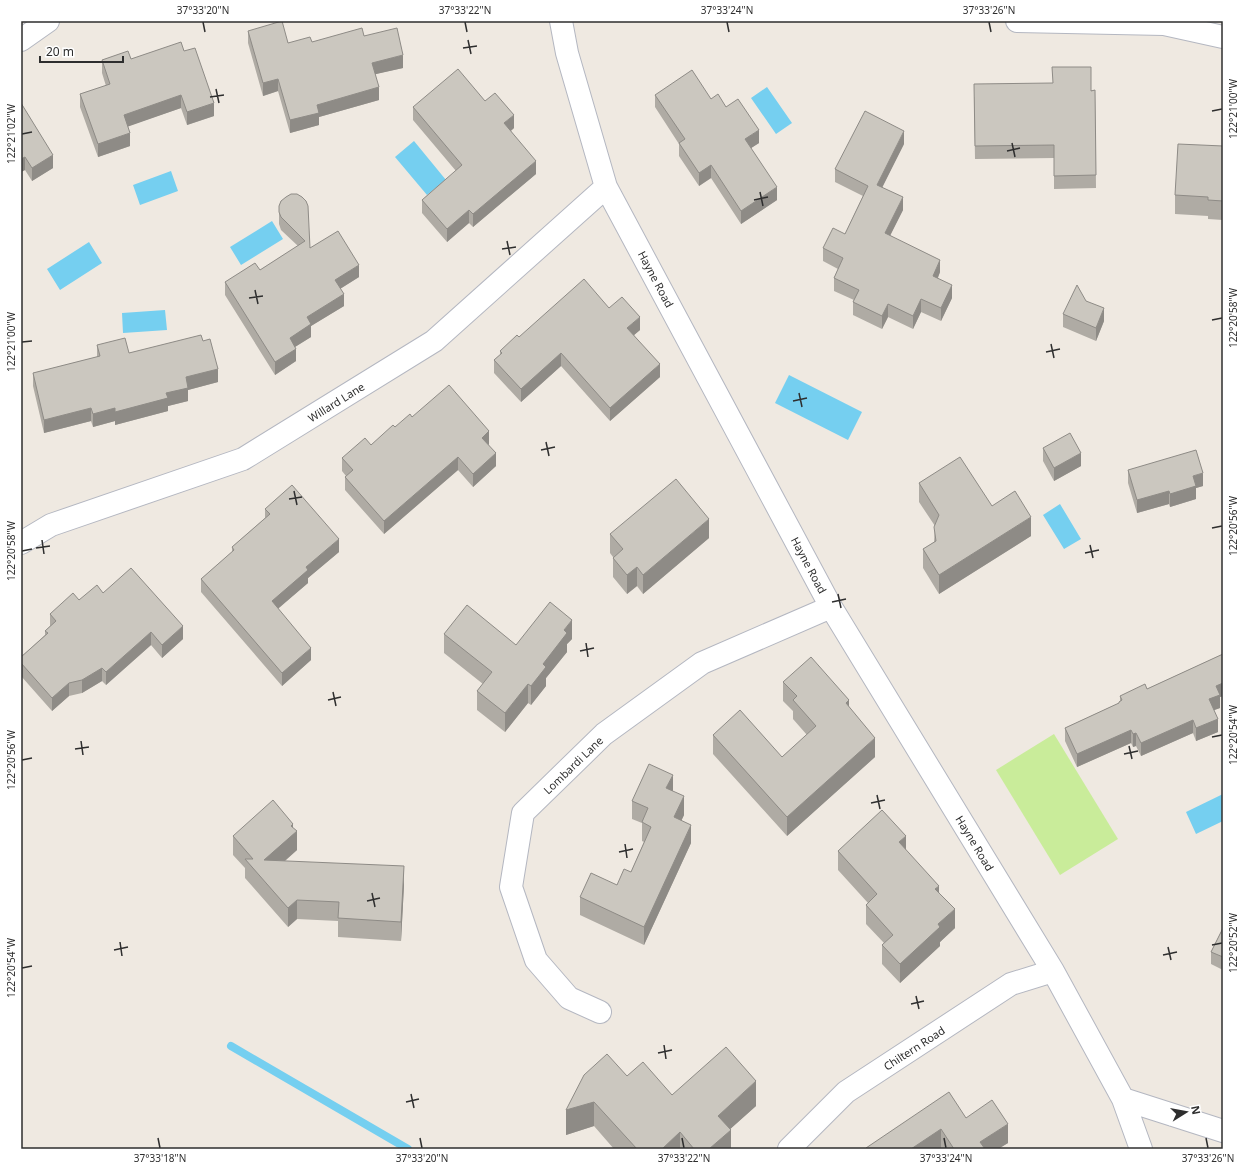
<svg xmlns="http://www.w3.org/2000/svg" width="1244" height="1170" font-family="'Noto Sans',sans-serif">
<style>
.pitch{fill:#c9ec9a}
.water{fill:#75cff0}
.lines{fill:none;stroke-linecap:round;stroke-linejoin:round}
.stream{stroke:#75cff0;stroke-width:8}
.minor-casing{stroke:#b4b7c1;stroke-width:24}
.minor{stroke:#fff;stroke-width:22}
.wall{fill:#afaba4}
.shaded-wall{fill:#8e8b86}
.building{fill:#cbc7bf;stroke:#8e8b86}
.ticks{fill:none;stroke:#2e2e2e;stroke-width:1.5}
.labels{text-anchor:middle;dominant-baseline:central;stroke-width:3;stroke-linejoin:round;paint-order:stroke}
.street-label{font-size:11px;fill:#2e2e2e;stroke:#fff}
.neatline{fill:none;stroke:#2e2e2e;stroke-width:1.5}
.ticks-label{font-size:10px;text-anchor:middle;fill:#2e2e2e}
</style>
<rect width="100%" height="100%" fill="#efe9e1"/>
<!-- pitch -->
<path class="pitch" d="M1054 734 1118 839 1060 875 996 770Z"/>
<!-- water -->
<path class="water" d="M767 87 792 123 776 134 751 98Z
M414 141 446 180 427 195 395 157Z
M171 171 178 191 140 205 133 185Z
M272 221 283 239 241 265 230 247Z
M89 242 102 263 60 290 47 269Z
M165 310 167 330 123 333 122 313Z
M789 375 862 412 848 440 775 403Z
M1060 504 1081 539 1064 549 1043 515Z
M1223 794V821L1196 834 1186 812Z"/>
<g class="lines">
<!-- stream -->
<path class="stream" d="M231 1046 408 1149"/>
<defs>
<path id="minor" d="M561 21 567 53 606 187 831 607 1053 971 1123 1099 1141 1149
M1017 21 1164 24 1223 37
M21 40 48 21
M21 543 51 525 243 459 434 341 606 187
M600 1012 569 998 536 960 511 887 523 813 604 734 702 663 831 607
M1123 1099 1223 1131
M789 1149 846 1092 1011 984 1053 971"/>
</defs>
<!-- minor casing -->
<use href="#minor" class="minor-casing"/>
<!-- minor -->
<use href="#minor" class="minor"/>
</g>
<!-- wall -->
<path class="wall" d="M248 31 288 43 312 42 364 36 403 68 375 74 379 100 319 117V125L290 133 278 91 263 96 248 43Z
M184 51 214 116 187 125 181 108 128 126 130 146 98 157 80 107V94L106 86 102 73V60L131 59Z
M1095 90 1096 188 1054 189V158L975 159 974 97Z
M655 95 711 99 759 143 751 148 777 200 741 224 711 178 699 186 679 156V144L655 107Z
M485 101 514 128 511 131 536 174 473 227 469 223 447 242 422 213V200L456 171 413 120V107Z
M21 103 53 168 32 181 25 170 21 172Z
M904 144 882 187 903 210 890 235 940 272 938 278 952 298 941 321 921 312 913 329 888 317 882 329 853 315V302L854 300 834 291V278L838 269 823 261V248L845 234 863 196 835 182V169Z
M1223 146V220L1208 219V216L1175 214V195Z
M281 201 310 248 359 277 340 289 344 306 311 326V337L295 347 296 361 275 375 225 295V282L260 270 298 246 281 230 279 224V206Z
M1086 301 1104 321 1096 341 1063 327V314Z
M609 308 640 330 634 335 660 377 610 421 561 366 521 402 494 373V360L500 355V351L519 337Z
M203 341 218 382 188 390V401L168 406V411L115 425V421L93 427 91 421 44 433 33 386V373L97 357V345L129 353Z
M412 417 489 444V445L496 466 473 487 458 470 384 534 345 490V477L346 476 342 471V458L371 445Z
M1043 448 1081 466 1054 481 1043 461Z
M1128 470 1203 486 1196 488V499L1170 507 1169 504 1137 513 1128 483Z
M919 483 992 506 1031 536 939 594 923 568V549L934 542 935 526 919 502Z
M265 509 339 552 308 578V583L278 608 311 660 282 686 201 592V579L232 552V547L265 518Z
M610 534 709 538 643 594 637 586 627 594 613 577V557L610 553Z
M103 593 183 639 162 658 151 645 106 685 102 681 82 693 69 696 52 711 21 676V657L45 635V631L50 626V614L79 600Z
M444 634 516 645 572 639 567 644V652L546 678V686L531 705 528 703 505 732 477 710V691L483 684 444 653Z
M1223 654V696L1220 697V708L1214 710 1218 732 1196 741 1193 733 1141 756 1136 746 1133 747 1131 743 1077 767 1065 741V728L1119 703V702L1120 701V696L1147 689Z
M783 682 849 707 875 757 787 836 713 754V735L782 757 807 735 793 719V711L783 701Z
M673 791 684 815 681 821 691 843 644 945 580 915V897L617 885 631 872 644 842 642 841V823L632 819V801Z
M293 828 297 850 285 861 404 885 401 941 338 937V921L297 919 288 927 245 878V868L233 855V836Z
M906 850 939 892 955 928 940 942V946L900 983 882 964V945L884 943 866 924V905L868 903 838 870V851Z
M1223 928V970L1211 964V952Z
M627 1076 672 1095 756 1106 730 1129 731 1149H614L594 1126 566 1135V1110Z
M966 1118 1008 1143 998 1149H941V1148L939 1149H866V1148Z"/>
<!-- shaded-wall -->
<path class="shaded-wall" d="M403 55V68L372 75V63Z
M278 79V91L263 96V83Z
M379 87V100L319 117V125L290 133V120L317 105Z
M181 95V108L124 128V115Z
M214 103V116L187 125V112Z
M514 115V128L504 136V123Z
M759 130V143L745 152V139Z
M904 131V144L877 198V185Z
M130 133V146L98 157V144Z
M53 155V168L32 181V168Z
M25 157V170L21 172V159Z
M536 161V174L473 227V214Z
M711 165V178L699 186V173Z
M777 187V200L741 224V211Z
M903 197V210L885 246V233Z
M469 210V223L447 242V229Z
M940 260V272L933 289V276Z
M359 265V277L335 292V280Z
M952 285V298L941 321V308Z
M344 294V306L311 326V337L290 350V338L307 317Z
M921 299V312L913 329V316Z
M888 304V317L882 329V316Z
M1104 308V321L1096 341V328Z
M640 317V330L627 341V328Z
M296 349V361L275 375V362Z
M561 353V366L521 402V389Z
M660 364V377L610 421V408Z
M218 369V382L188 390V401L168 406V411L115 425V412L186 377Z
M91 408V421L44 433V420Z
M115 408V421L93 427V414Z
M489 431V444L482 450V438Z
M496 453V466L473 487V474Z
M1081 453V466L1054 481V468Z
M458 457V470L384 534V521Z
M1203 473V486L1196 488V499L1170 507V494L1193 476Z
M1169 491V504L1137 513V500Z
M1031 517V536L939 594V575Z
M709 519V538L643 594V575Z
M339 539V552L308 578V583L272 614V601L306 567Z
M637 567V586L627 594V575Z
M572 620V639L567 644V652L546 678V686L531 705V686L543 664 564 630Z
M183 626V639L162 658V645Z
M151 632V645L106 685V672Z
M311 648V660L282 686V673Z
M102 668V681L82 693V680Z
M69 683V696L52 711V698Z
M1223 683V696L1220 697V708L1209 712V699L1216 686Z
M528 684V703L505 732V713Z
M849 700V719L846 703Z
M1218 719V732L1196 741V728Z
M1193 720V733L1141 756V743Z
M1131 730V743L1077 767V754Z
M1136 733V746L1133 747V734Z
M875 738V757L787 836V817Z
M673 775V793L666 788Z
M684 796V815L674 836V817Z
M293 824V834L297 831V850L264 879V860Z
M691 825V843L644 945V927Z
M906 836V855L899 842Z
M404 866V885L401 941V922Z
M939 886V905L935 889Z
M297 900V919L288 927V908Z
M955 909V928L940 942V946L900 983V964L938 924Z
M756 1081V1106L718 1140V1116Z
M594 1102V1126L566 1135V1110Z
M1008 1124V1143L998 1149H980V1142Z
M941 1129V1148L939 1149H911Z
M731 1130V1149H709Z
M680 1132V1149H662Z"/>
<!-- building -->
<path class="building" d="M282 21 288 43 310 37 312 42 362 28 364 36 397 28 403 55 372 63 379 87 317 105 319 113 290 120 278 79 263 83 248 31Z
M181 42 184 51 195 48 214 103 187 112 181 95 124 115 130 133 98 144 80 94 110 84 102 60 128 51 131 59Z
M1052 67H1091V91L1095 90 1096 175 1054 176V145L975 146 974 84 1053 83Z
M458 69 485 101 495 93 514 115 504 123 536 161 473 214 469 210 447 229 422 200 462 165 413 107Z
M692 70 711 99 718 94 726 107 738 99 759 130 745 139 777 187 741 211 711 165 699 173 679 143 685 139 655 95Z
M21 103 53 155 32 168 25 157 21 159Z
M865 111 904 131 877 185 903 197 885 233 940 260 933 276 952 285 941 308 921 299 913 316 888 304 882 316 853 302 859 290 834 278 843 258 823 248 833 228 845 234 868 186 835 169Z
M1178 144 1223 146V201L1208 200V197L1175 195Z
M291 194H297L302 197 306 201 308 206 310 248 338 231 359 265 335 280 344 294 307 317 311 324 290 338 296 349 275 362 225 282 255 263 260 270 305 241 281 217 279 212V206L281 201 286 197Z
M584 279 609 308 622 297 640 317 627 328 660 364 610 408 561 353 521 389 494 360 502 353 500 351 517 335 519 337Z
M1077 285 1086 301 1104 308 1096 328 1063 314Z
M201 335 203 341 210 339 218 369 186 377 188 388 166 393 168 398 115 412V408L93 414 91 408 44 420 33 373 100 356 97 345 125 338 129 353Z
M449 385 489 431 482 438 496 453 473 474 458 457 384 521 345 477 353 470 342 458 365 438 371 445 393 425 395 427 410 414 412 417Z
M1070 433 1081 453 1054 468 1043 448Z
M1196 450 1203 473 1193 476 1196 486 1170 494 1169 491 1137 500 1128 470Z
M960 457 992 506 1015 491 1031 517 939 575 923 549 936 541 934 527 939 515 919 483Z
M676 479 709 519 643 575 637 567 627 575 613 558 623 549 610 534Z
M292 485 339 539 306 567 308 570 272 601 311 648 282 673 201 579 234 550 232 547 270 514 265 509Z
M131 568 183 626 162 645 151 632 106 672 102 668 82 680 69 683 52 698 21 663V657L48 633 45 631 56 621 50 614 73 593 79 600 97 585 103 593Z
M550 602 572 620 564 630 567 633 543 664 546 667 531 686 528 684 505 713 477 691 492 672 444 634 467 605 516 645Z
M1223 654V683L1216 686 1220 695 1209 699 1218 719 1196 728 1193 720 1141 743 1136 733 1133 734 1131 730 1077 754 1065 728 1119 703V702L1122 700 1120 696 1145 684 1147 689Z
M811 657 849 700 846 703 875 738 787 817 713 735 740 710 782 757 816 726 793 700 797 696 783 682Z
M649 764 673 775 666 788 684 796 674 817 691 825 644 927 580 897 591 873 617 885 624 869 631 872 651 827 642 822 648 808 632 801Z
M273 800 293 824 291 826 297 831 264 860 404 866 401 922 338 918 339 902 297 900 288 908 245 859H253L233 836Z
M882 810 906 836 899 842 939 886 935 889 955 909 938 924 940 927 900 964 882 945 893 935 866 905 877 894 838 851Z
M1223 928V957L1211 952Z
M726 1047 756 1081 718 1116 731 1130 709 1149H694L680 1132 662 1149H637L594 1102 566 1110 584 1075 607 1054 627 1076 643 1062 672 1095Z
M949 1092 966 1118 992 1100 1008 1124 980 1142 985 1149H954L941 1129 911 1149H867L866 1148Z"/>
<!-- ticks -->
<path class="ticks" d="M203 22 205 32M465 22 467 32M727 22 729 32M989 22 991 32M468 40 471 54M463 48 477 46M216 89 219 103M210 97 224 95M1212 111 1222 109M22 134 32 132M1012 143 1015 157M1007 151 1020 148M760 192 763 206M754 200 768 197M507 241 510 255M502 249 516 247M255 290 258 304M249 298 263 296M1212 320 1222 318M22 342 32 341M1051 344 1054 358M1046 352 1060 349M799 393 802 407M793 401 807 398M546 442 549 456M541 450 555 447M294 491 297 505M289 499 302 497M1212 528 1222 526M42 540 44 554M1090 545 1093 558M36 548 50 546M22 551 32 549M1085 553 1099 550M838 594 841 608M832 602 846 599M586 643 588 657M580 651 594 648M333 692 336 706M328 700 341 697M1212 737 1222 735M81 741 83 755M1129 746 1132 759M75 749 89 747M1124 754 1138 751M22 760 32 758M877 795 880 809M871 803 885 800M625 844 627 858M619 852 633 849M372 893 375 907M367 901 380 898M120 942 122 956M1212 945 1222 943M1168 947 1171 960M114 950 128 947M1163 955 1177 952M22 968 32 966M916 996 919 1009M911 1004 924 1001M664 1045 666 1059M658 1053 672 1050M411 1094 414 1108M406 1102 419 1099M158 1138 160 1148M420 1138 422 1148M682 1138 684 1148M944 1138 946 1148M1206 1138 1208 1148"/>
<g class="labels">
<!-- street labels -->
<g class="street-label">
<text transform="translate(656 279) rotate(62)">Hayne Road</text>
<text transform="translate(336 402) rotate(-32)">Willard Lane</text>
<text transform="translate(809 565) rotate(62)">Hayne Road</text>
<text transform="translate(573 765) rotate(-44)">Lombardi Lane</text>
<text transform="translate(975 843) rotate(59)">Hayne Road</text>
<text transform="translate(914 1048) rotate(-33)">Chiltern Road</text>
</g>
</g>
<!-- border -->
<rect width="1244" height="1170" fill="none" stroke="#ffffff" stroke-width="44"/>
<!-- north arrow -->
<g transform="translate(1186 1112) rotate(79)" stroke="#ffffff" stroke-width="3" paint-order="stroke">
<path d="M0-3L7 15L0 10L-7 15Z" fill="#2e2e2e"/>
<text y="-6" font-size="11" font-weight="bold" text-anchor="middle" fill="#2e2e2e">N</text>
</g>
<!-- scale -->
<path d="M40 56v6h83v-6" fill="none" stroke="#2e2e2e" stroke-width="2"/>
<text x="46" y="56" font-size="12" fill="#2e2e2e" stroke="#ffffff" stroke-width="3" paint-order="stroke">20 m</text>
<rect x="22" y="22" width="1200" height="1126" class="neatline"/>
<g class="ticks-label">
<text x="203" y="14">37°33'20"N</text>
<text x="465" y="14">37°33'22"N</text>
<text x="727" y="14">37°33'24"N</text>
<text x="989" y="14">37°33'26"N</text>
<text transform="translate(1233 109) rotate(-90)" y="4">122°21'00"W</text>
<text transform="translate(11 134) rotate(-90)" y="4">122°21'02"W</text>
<text transform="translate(1233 318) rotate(-90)" y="4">122°20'58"W</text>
<text transform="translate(11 342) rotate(-90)" y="4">122°21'00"W</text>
<text transform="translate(1233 526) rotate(-90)" y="4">122°20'56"W</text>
<text transform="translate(11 551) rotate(-90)" y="4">122°20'58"W</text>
<text transform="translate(1233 735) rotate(-90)" y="4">122°20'54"W</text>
<text transform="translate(11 760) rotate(-90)" y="4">122°20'56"W</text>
<text transform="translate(1233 943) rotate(-90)" y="4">122°20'52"W</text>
<text transform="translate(11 968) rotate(-90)" y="4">122°20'54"W</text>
<text x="160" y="1162">37°33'18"N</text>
<text x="422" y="1162">37°33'20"N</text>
<text x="684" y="1162">37°33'22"N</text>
<text x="946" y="1162">37°33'24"N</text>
<text x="1208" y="1162">37°33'26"N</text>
</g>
</svg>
